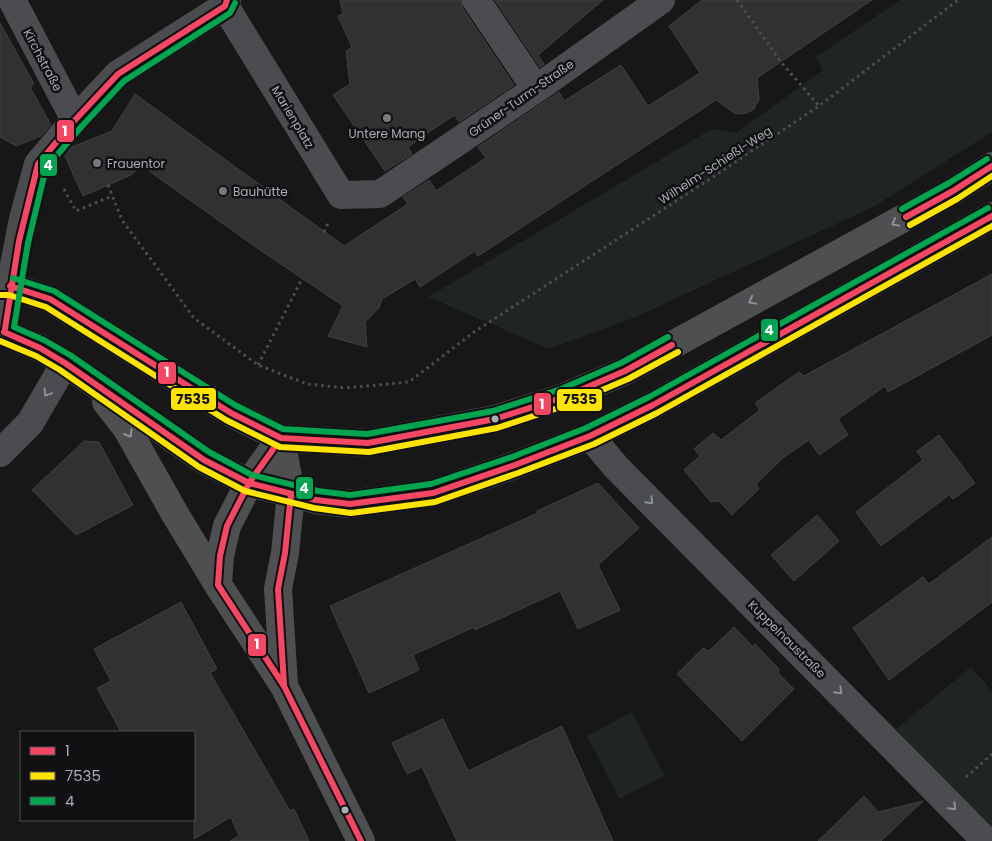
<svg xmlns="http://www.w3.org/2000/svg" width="992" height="841" font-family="Poppins,sans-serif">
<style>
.green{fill:#1f2520}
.building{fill:#313132;stroke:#3f4043}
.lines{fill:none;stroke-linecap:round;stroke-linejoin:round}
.path{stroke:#4d4e50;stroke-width:3;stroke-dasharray:2.5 4;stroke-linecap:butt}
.minor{stroke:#4b4c4f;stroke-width:28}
.major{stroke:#4e4f51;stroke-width:28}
.bus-1-casing{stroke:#111113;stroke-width:10}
.bus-2-casing{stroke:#111113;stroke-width:10}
.bus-3-casing{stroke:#111113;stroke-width:10}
.bus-1{stroke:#f54763;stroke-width:6}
.bus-2{stroke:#ffe400;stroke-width:6}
.bus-3{stroke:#01a54f;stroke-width:6}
.oneway{stroke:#8e9298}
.oneway2{stroke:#8d9197}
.poi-dot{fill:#76797e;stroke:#111113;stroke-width:2}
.bus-dot{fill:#a9aeb6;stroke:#111113;stroke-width:2}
.labels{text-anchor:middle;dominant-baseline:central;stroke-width:5;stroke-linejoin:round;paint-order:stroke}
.street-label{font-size:12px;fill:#a9aeb6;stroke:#111113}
.poi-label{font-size:12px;fill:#a9aeb6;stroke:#111113;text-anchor:start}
.line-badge{stroke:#111113;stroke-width:2}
.badge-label{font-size:14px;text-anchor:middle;font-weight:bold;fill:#fff}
.pale-badge-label{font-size:14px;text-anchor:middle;font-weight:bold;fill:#111}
</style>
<rect width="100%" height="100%" fill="#171717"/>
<!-- green -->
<path class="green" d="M900 0H992V132L875 206 636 317 549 349 428 297 712 129 736 133 823 70 816 57Z
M971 667 992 691V836L896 729Z
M632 712 665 776 619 799 587 736Z"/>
<!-- building -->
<path class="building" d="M340 0H461L463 9 514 85 459 122 455 115 433 129 408 147 412 154 385 171 333 95 350 84 346 51 352 47 338 16 343 14Z
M495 0H603L538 55 544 64 540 67Z
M702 0H872L757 78 759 99 754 109 747 113 736 114 716 100 478 256 475 251 420 287 415 279 382 299 379 308 365 322 367 347 328 336 343 306 260 250 142 166 131 175 83 196 65 156 72 147 112 131 135 94 344 246 408 204 403 197 429 180 436 191 486 158 478 147 559 92 564 101 621 65 648 106 700 73 669 26Z
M0 23 34 84 30 87 51 125 41 136 16 146 0 137Z
M992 274V335L888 392 885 386 838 419 848 435 819 455 809 440 784 457 756 484 759 489 732 515 719 501 711 502 684 470 700 456 694 449 713 433 721 440 760 410 755 403 799 372 804 376Z
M939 435 975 483 953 499 949 495 881 546 856 512 923 460 917 451Z
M84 441 99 442 133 505 76 535 32 490Z
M598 483 639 528 598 565 620 610 578 629 560 591 475 630 474 627 413 655 419 670 369 693 330 606 538 513 537 511Z
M817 515 839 541 794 581 771 555Z
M992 537V602L889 680 853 628 923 577 929 584Z
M181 602 217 669 210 673 290 811 294 809 309 841H230L239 836 231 817 194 839V732H121L97 688 111 681 94 649Z
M734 627 753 647 755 644 779 669 778 673 794 689 742 741 677 674 703 648 709 651Z
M443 719 468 771 562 726 613 841H457L422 767 407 774 392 743Z
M864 796 878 812 923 801 881 841H818Z"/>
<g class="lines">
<!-- path -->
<path class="path" d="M737 0 781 62 819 106
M108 185 122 220 194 318 258 365 307 384 345 388 409 382 474 332 710 179 819 106 958 0
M64 189 76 211 112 196
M324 232 328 223
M258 365 302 279
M966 777 992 754"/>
<!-- minor -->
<path class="minor" d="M12 0 75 120
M476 0 536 89
M225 6 341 195 380 194 536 89 661 0
M10 286 23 219 38 164 75 120 118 74 225 6 227 0
M590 436 616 467 986 841
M0 453 30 423 65 363"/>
<!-- major -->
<path class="major" d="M0 286H10L50 299 231 413 281 438 368 443 495 419 564 397 625 371 953 191 992 166
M0 331 40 348 65 363 204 460 249 483 316 500 350 504 433 493 515 465 590 436 653 405 992 216
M4 332 10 286
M106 402 127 429 175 514 218 585 284 686 361 841
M281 438 291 494 285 553 278 589 284 685
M218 585 220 556 227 526 249 483 281 438"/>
<defs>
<path id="bus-1" d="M906 217 953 191 992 166
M10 286 50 299 231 413 281 438 368 443 495 419 564 397 625 371 672 345
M5 329 19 241 38 164 75 120 118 74 225 6 227 0
M4 332 40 348 65 363 204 460 249 483 316 500 350 504 433 493 515 465 590 436 653 405 992 216
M274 448 249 483 227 526 220 556 218 585 284 686 361 841
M284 684 278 589 285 553 291 494"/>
<path id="bus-2" d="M910 225 957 199 992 176
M0 295H9L46 307 226 420 280 447 369 452 497 428 567 405 628 379 678 352
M0 341 36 356 60 370 199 467 245 491 314 508 351 513 435 502 518 473 594 444 657 413 992 226"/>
<path id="bus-3" d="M235 3 230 13 124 81 82 126 46 168 28 243 14 327 44 340 70 355 209 452 252 475 318 491 350 495 431 484 512 457 586 428 649 397 988 208
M902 209 949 183 987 159
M13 278 54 291 235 405 283 429 367 434 493 411 561 389 621 363 668 337"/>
</defs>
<!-- bus-1 casing -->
<use href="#bus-1" class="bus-1-casing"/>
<!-- bus-2 casing -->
<use href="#bus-2" class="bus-2-casing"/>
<!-- bus-3 casing -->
<use href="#bus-3" class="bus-3-casing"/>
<!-- bus-1 -->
<use href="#bus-1" class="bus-1"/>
<!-- bus-2 -->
<use href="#bus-2" class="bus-2"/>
<!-- bus-3 -->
<use href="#bus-3" class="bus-3"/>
</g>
<!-- one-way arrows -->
<defs><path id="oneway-chevron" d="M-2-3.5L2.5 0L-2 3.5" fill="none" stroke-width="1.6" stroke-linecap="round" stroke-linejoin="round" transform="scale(1.25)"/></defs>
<g class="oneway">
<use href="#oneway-chevron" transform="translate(895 223) rotate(151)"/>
<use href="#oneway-chevron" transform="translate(752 301) rotate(151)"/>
<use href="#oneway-chevron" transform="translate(129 434) rotate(59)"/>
</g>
<g class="oneway2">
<use href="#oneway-chevron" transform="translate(47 393) rotate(121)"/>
<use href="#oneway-chevron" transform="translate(650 501) rotate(45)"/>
<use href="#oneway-chevron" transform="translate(839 691) rotate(45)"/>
<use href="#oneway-chevron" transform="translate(953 807) rotate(45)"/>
</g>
<!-- markers -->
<g class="poi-dot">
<circle cx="387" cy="118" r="5"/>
<circle cx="97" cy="163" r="5"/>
<circle cx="223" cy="191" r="5"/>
</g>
<g class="bus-dot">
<circle cx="495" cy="419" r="4.5"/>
<circle cx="345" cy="810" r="4.5"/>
</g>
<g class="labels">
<!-- street labels -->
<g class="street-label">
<text transform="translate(43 60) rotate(62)">Kirchstraße</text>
<text transform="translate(521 98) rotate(-35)">Grüner-Turm-Straße</text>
<text transform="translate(293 117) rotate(59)">Marienplatz</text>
<text transform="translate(715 165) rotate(-33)">Wilhelm-Schießl-Weg</text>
<text transform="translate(787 639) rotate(45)">Kuppelnaustraße</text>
</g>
<!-- poi labels -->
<g class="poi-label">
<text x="387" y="133" text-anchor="middle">Untere Mang</text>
<text x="107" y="163">Frauentor</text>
<text x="233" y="191">Bauhütte</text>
</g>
</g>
<g class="line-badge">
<rect x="56" y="119" width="19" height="24" rx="5" fill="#f54763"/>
<rect x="39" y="153" width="19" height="24" rx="5" fill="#01a54f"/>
<rect x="760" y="318" width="19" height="24" rx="5" fill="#01a54f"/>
<rect x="157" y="361" width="20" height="24" rx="5" fill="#f54763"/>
<rect x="170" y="387" width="47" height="24" rx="5" fill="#ffe400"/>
<rect x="556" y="388" width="47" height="24" rx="5" fill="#ffe400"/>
<rect x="533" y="392" width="19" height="24" rx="5" fill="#f54763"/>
<rect x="295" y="476" width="19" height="24" rx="5" fill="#01a54f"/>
<rect x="247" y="633" width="20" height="24" rx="5" fill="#f54763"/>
</g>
<g class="badge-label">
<text x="65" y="136">1</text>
<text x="48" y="170">4</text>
<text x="769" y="335">4</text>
<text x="167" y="377">1</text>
<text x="542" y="409">1</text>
<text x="304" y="493">4</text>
<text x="257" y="649">1</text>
</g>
<g class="pale-badge-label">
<text x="193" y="404">7535</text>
<text x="580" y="404">7535</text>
</g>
<!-- legend -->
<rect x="20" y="731" width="175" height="90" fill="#111113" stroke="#4e5054"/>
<rect x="30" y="747" width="25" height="8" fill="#f54763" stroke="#4e5054"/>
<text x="65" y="756" font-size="15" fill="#a9aeb6">1</text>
<rect x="30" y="772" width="25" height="8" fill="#ffe400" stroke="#4e5054"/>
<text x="65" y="781" font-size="15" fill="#a9aeb6">7535</text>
<rect x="30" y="797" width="25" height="8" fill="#01a54f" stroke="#4e5054"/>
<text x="65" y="806" font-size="15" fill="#a9aeb6">4</text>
</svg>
